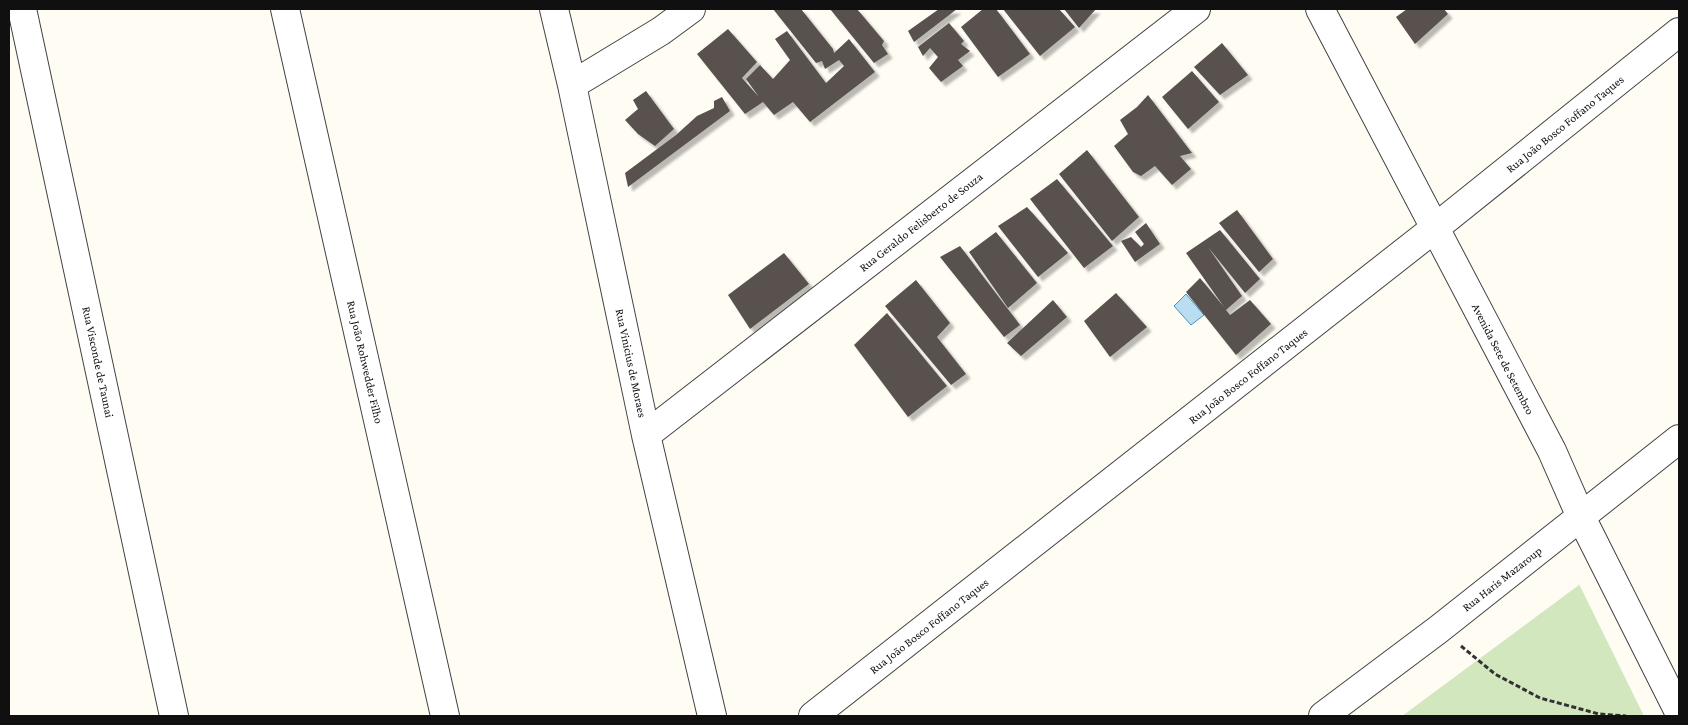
<svg xmlns="http://www.w3.org/2000/svg" width="1688" height="725" font-family="'Crimson Pro',serif">
<style>
.green{fill:#d3e7be}
.water{fill:#bbddf2;stroke:#4792c4}
.building{fill:#58514d;filter:url(#shadow)}
.lines{fill:none;stroke-linecap:round;stroke-linejoin:round}
.minor-casing{stroke:#434343;stroke-width:30}
.path{stroke:#323232;stroke-width:3;stroke-dasharray:5 2.5;stroke-linecap:butt}
.minor{stroke:#fff;stroke-width:28}
.labels{text-anchor:middle;dominant-baseline:central;stroke-width:5;stroke-linejoin:round;paint-order:stroke}
.street-label{font-size:12px;fill:#101010;stroke:#fff}
</style>
<defs>
<filter id="shadow"><feDropShadow dx="4.5" dy="4.5" stdDeviation="1" flood-color="#0004"/></filter>
</defs>
<rect width="100%" height="100%" fill="#fefcf3"/>
<!-- green -->
<path class="green" d="M1579 584 1644 716H1402L1579 585Z"/>
<!-- water -->
<path class="water" d="M1186 294 1204 315 1191 325 1174 306Z"/>
<!-- building -->
<path class="building" d="M773 9H801L833 49 834 53 849 39 875 72 810 122 793 102 774 115 763 102 745 114 697 54 728 29 757 62 742 78 759 97 746 79 760 65 773 79 790 60 775 39 787 31 826 83 844 66 839 60 825 69 822 61 816 63Z
M830 9H857L884 41 882 45 888 54 874 63Z
M939 9H957L914 42 908 31Z
M983 9H996L1030 54 998 77 961 27Z
M1003 9H1059L1075 27 1040 56Z
M1064 9H1096L1079 28Z
M1407 9H1444L1448 14 1415 44 1396 17Z
M949 23 964 41 961 44 970 51 958 60 963 66 941 82 929 68 938 57 930 48 923 56 918 47Z
M1222 43 1248 75 1220 95 1194 67Z
M1192 71 1219 102 1188 129 1162 97Z
M646 91 674 129 655 146 638 134 625 120 638 109 633 100Z
M1148 95 1192 153 1180 156 1191 169 1172 185 1155 166 1141 176 1133 172 1114 146 1128 134 1120 120 1137 107Z
M722 97 730 111 628 187 625 173 676 135 697 116 714 108V101Z
M1087 150 1139 217 1112 241 1059 174Z
M1057 179 1113 246 1084 268 1030 199Z
M1027 207 1068 253 1038 277 998 226Z
M1237 210 1273 259 1259 272 1219 223Z
M1146 223 1160 244 1135 262 1121 241 1131 237 1141 247 1144 244 1135 232Z
M1220 230 1260 279 1245 293 1208 247 1242 296 1226 310 1230 315 1250 300 1271 324 1236 355 1186 292 1200 278 1224 307 1186 253Z
M996 232 1037 283 1008 308 969 252Z
M960 246 1020 325 1004 337 940 257Z
M784 253 809 284 750 329 728 295Z
M916 280 950 323 937 337 966 374 951 385 885 306Z
M1116 293 1147 327 1110 357 1084 321Z
M1053 300 1067 317 1021 356 1007 343Z
M887 313 947 386 908 417 854 345Z"/>
<g class="lines">
<defs>
<path id="minor" d="M22 9 174 716
M285 9 445 716
M554 9 572 85 646 435 712 716
M1320 9 1552 451 1581 517 1679 712
M572 85 661 31 691 9
M646 435 1196 9
M813 716 1435 228 1679 32
M1323 716 1439 629 1679 439"/>
</defs>
<!-- minor casing -->
<use href="#minor" class="minor-casing"/>
<!-- path -->
<path class="path" d="M1461 646 1495 674 1540 698 1599 714 1626 716"/>
<!-- minor -->
<use href="#minor" class="minor"/>
</g>
<g class="labels">
<!-- street labels -->
<g class="street-label">
<text transform="translate(1565 124) rotate(-39)">Rua João Bosco Foffano Taques</text>
<text transform="translate(921 222) rotate(-38)">Rua Geraldo Felisberto de Souza</text>
<text transform="translate(1503 359) rotate(63)">Avenida Sete de Setembro</text>
<text transform="translate(98 362) rotate(78)">Rua Visconde de Taunai</text>
<text transform="translate(365 362) rotate(77)">Rua João Rohwedder Filho</text>
<text transform="translate(631 363) rotate(78)">Rua Vinicius de Moraes</text>
<text transform="translate(1248 376) rotate(-38)">Rua João Bosco Foffano Taques</text>
<text transform="translate(1502 579) rotate(-38)">Rua Haris Mazaroup</text>
<text transform="translate(929 626) rotate(-38)">Rua João Bosco Foffano Taques</text>
</g>
</g>
<!-- border -->
<rect width="1688" height="725" fill="none" stroke="#101010" stroke-width="20"/>
</svg>
